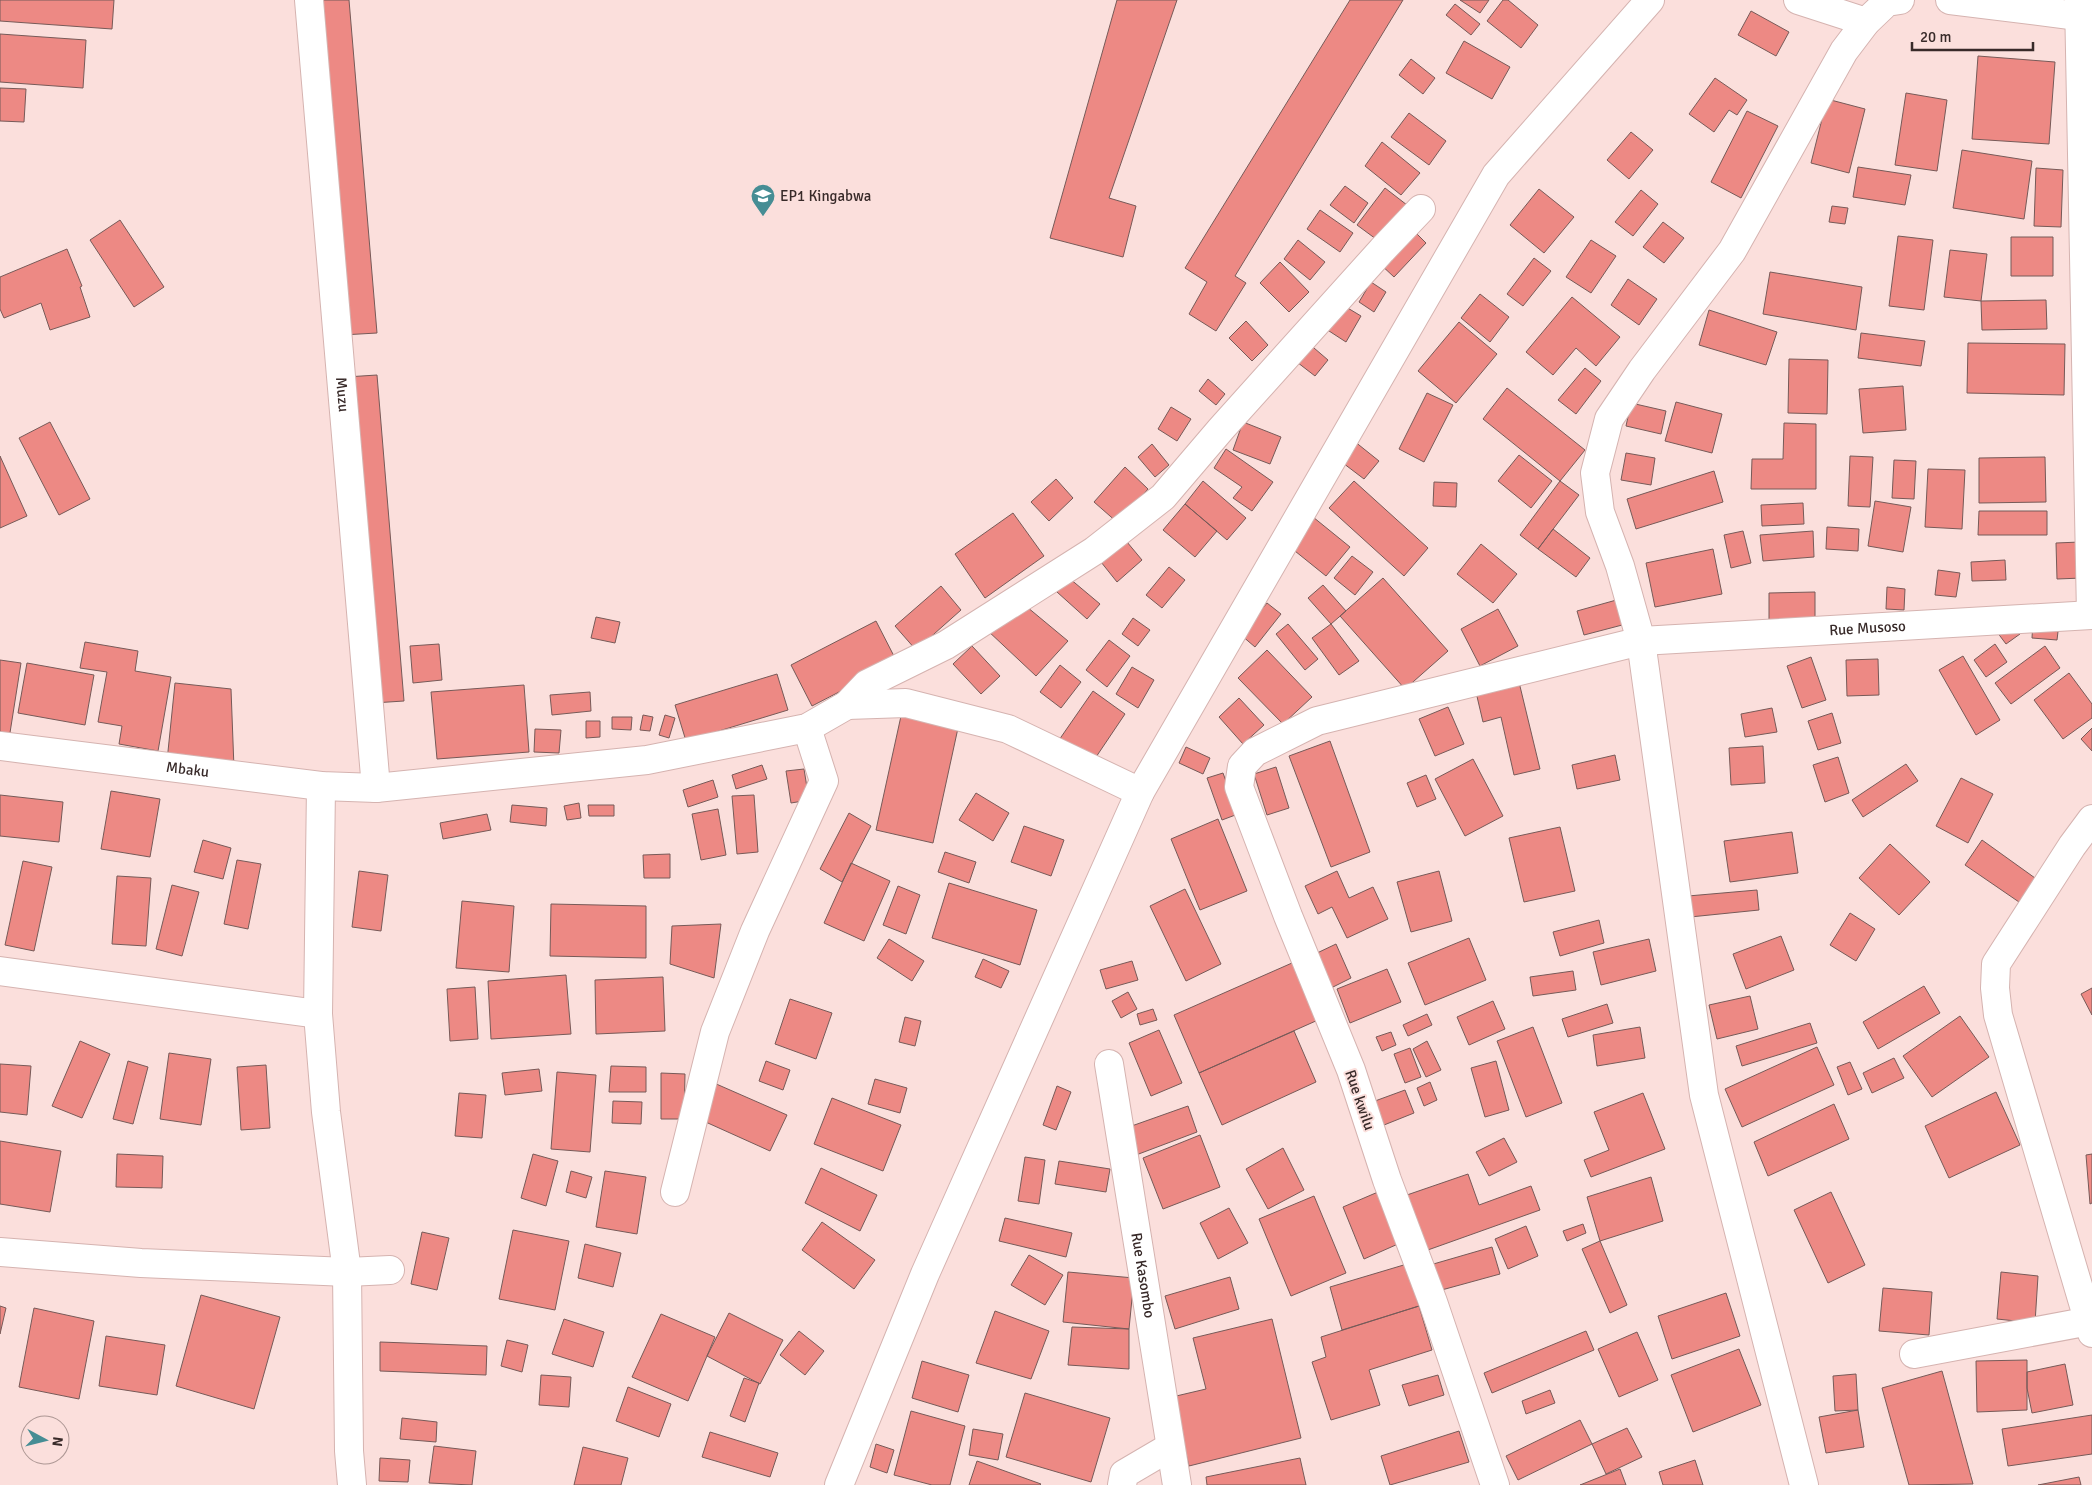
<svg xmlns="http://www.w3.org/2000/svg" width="2092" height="1485" font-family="Signika,sans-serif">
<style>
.building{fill:#ed8984;stroke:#775a58}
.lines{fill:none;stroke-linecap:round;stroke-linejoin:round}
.minor-casing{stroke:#d5b3b0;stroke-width:30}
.minor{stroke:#fff;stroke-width:28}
.labels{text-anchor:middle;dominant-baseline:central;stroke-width:4;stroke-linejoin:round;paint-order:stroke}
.poi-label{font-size:15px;fill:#382a29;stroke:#fbdfdc;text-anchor:start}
.street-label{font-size:15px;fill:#382a29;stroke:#fbdfdc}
</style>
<rect width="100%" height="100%" fill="#fbdfdc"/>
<!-- building -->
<path class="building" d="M0 0H114L112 29 0 21Z
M315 0H349L377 333 342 335Z
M1117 0H1177L1109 198 1136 206 1123 257 1050 238Z
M1350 0H1403L1235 276 1246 283 1216 331 1189 314 1207 282 1185 268Z
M1460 0H1489L1480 13Z
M1503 0H1508L1538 25 1521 48 1487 21Z
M1455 4 1480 24 1471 35 1446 15Z
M1751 11 1789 32 1776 56 1738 35Z
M0 34 86 40 83 88 0 82Z
M1464 41 1510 67 1492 99 1446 73Z
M1978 56 2055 62 2049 144 1972 139Z
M1411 59 1435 78 1423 94 1399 75Z
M1715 78 1747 100 1737 115 1729 110 1714 132 1689 114Z
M0 88 26 89 24 122 0 121Z
M1906 93 1947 100 1937 171 1895 165Z
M1827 99 1865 109 1849 173 1811 163Z
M1747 111 1778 126 1741 198 1711 182Z
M1409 113 1446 141 1429 165 1391 137Z
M1631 132 1653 150 1629 179 1607 160Z
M1382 142 1420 173 1401 195 1365 166Z
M1962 150 2032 161 2024 219 1953 208Z
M1858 167 1911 175 1905 205 1853 197Z
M2036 168 2063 170 2061 227 2034 226Z
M1345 186 1368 203 1354 223 1330 205Z
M1385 188 1407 205 1380 242 1357 225Z
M1539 189 1574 217 1544 253 1510 225Z
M1641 190 1658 204 1633 236 1615 222Z
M1832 206 1848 208 1845 224 1829 222Z
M1320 210 1353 233 1340 252 1307 229Z
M120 220 164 287 134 307 90 240Z
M1663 222 1684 238 1664 263 1643 247Z
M1412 229 1426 243 1394 277 1379 263Z
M1898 236 1933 240 1924 310 1889 306Z
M2011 237H2053V276H2011Z
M1298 240 1325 262 1310 280 1284 259Z
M1591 240 1616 256 1591 293 1566 277Z
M67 249 82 286 80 287 90 317 50 330 41 303 4 318 0 309V277Z
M1950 250 1987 254 1981 301 1944 297Z
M1534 258 1551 271 1523 306 1507 294Z
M1280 262 1309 292 1289 312 1260 283Z
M1770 272 1862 287 1856 330 1763 314Z
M1628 279 1657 299 1639 325 1611 305Z
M1371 282 1386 292 1374 312 1359 302Z
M1480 294 1509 317 1490 342 1461 318Z
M1572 297 1620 337 1596 366 1576 348 1553 375 1526 352Z
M2046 300 2047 329 1982 330 1981 301Z
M1341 304 1361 316 1346 342 1326 329Z
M1709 310 1777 332 1766 365 1699 345Z
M1246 321 1268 345 1252 361 1229 338Z
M1459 322 1497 354 1456 403 1418 371Z
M1861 333 1925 341 1921 366 1858 358Z
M1307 342 1328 360 1315 376 1293 359Z
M1968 343 2065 344 2064 395 1967 393Z
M1789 359 1828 360 1827 414 1788 413Z
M1585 368 1601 381 1576 414 1558 400Z
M377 375 404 701 373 703 346 377Z
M1208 379 1225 394 1216 405 1199 391Z
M1903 386 1906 430 1863 433 1859 389Z
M1507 388 1585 450 1560 481 1483 419Z
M1427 393 1453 405 1424 462 1399 449Z
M1676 402 1722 414 1712 453 1665 441Z
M1631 403 1666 411 1661 434 1626 426Z
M1171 407 1191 419 1177 441 1158 429Z
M50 422 90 499 59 515 19 438Z
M1243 422 1281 437 1270 464 1233 450Z
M1784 423 1816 424V489H1751L1752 459H1783Z
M1354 441 1379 461 1364 479 1339 460Z
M1152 444 1169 465 1155 477 1138 457Z
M1226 449 1273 482 1252 511 1233 498 1242 487 1214 468Z
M1626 453 1655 458 1651 485 1621 480Z
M1519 455 1552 481 1531 508 1498 481Z
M0 456 27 516 0 528Z
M1850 456 1873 457 1870 507 1848 506Z
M2045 457 2046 502 1979 503V458Z
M1894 460 1916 461 1914 499 1892 498Z
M1125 467 1148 489 1118 523 1094 502Z
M1928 469 1965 470 1962 529 1925 527Z
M1714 471 1723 502 1636 529 1627 499Z
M1056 479 1073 498 1049 521 1031 502Z
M1203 481 1246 518 1227 540 1185 504Z
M1354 481 1428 548 1404 576 1329 508Z
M1560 481 1579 495 1538 549 1520 535Z
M1434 482 1457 483 1456 507 1433 506Z
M1875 501 1911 507 1903 552 1868 546Z
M1803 503 1804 524 1762 526 1761 505Z
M1185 504 1217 531 1195 557 1163 530Z
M1979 511H2047V535H1978Z
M1013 513 1044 556 985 598 955 554Z
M1313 517 1350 547 1326 576 1290 547Z
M1827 527 1859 529 1858 551 1826 549Z
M1553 529 1590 558 1576 577 1538 549Z
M1743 531 1751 563 1731 568 1724 535Z
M1813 531 1814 557 1763 561 1760 535Z
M1122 536 1142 560 1117 582 1097 557Z
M2080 542 2082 578 2057 579 2056 543Z
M1481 544 1517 574 1493 603 1457 574Z
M1713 549 1722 594 1655 607 1646 563Z
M1352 556 1373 572 1355 595 1334 578Z
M2005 560 2006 580 1972 581 1971 562Z
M1169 567 1185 580 1162 608 1146 595Z
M1938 570 1960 573 1956 597 1935 595Z
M1069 578 1100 604 1087 619 1057 592Z
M1383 578 1448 651 1405 689 1340 616Z
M1323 585 1346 611 1331 624 1308 598Z
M941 586 961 610 916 650 895 626Z
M1887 587 1905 589 1904 610 1886 609Z
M1815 592V621H1769V593Z
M1620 599 1626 624 1584 635 1577 611Z
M1021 602 1068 641 1036 676 987 630Z
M1267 603 1281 614 1255 647 1241 635Z
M1498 609 1518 646 1480 666 1461 629Z
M596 617 620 622 615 643 591 638Z
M1133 618 1150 630 1138 646 1122 634Z
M2033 620 2059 623 2057 640 2032 638Z
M876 621 897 662 812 706 791 665Z
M2011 622 2020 634 2006 644 1997 632Z
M1288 624 1318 659 1305 670 1276 634Z
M1331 624 1359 661 1339 675 1312 638Z
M1109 640 1130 656 1107 687 1086 670Z
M85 642 138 651 135 671 171 677 158 751 119 744 122 726 98 722 107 672 80 668Z
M439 644 442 680 413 683 410 646Z
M1995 644 2007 662 1986 677 1974 660Z
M972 646 1000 676 981 694 953 664Z
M2045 646 2060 668 2011 704 1995 683Z
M1267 650 1312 697 1283 724 1238 678Z
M1963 656 2000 720 1976 735 1939 670Z
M1811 657 1826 700 1802 708 1787 666Z
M1878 659 1879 695 1847 696 1846 660Z
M0 660 21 663 9 739 0 738Z
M27 663 94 675 85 725 18 713Z
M1060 665 1081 682 1061 708 1040 692Z
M1132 667 1154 680 1138 708 1116 694Z
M2069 673 2092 704V718L2063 739 2034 700Z
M777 674 788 710 686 741 675 705Z
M1518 678 1540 769 1514 775 1501 717 1483 722 1475 688Z
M175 683 231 689 234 768 167 761Z
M524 685 529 752 437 759 431 692Z
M1093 691 1125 714 1092 763 1059 740Z
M590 692 591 711 552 715 550 695Z
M1239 698 1264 725 1243 744 1219 717Z
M1448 707 1464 744 1435 756 1419 719Z
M1772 708 1777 732 1745 737 1741 714Z
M1832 713 1841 743 1818 750 1808 721Z
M643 715 653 717 650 731 640 730Z
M665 715 675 718 669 738 659 735Z
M901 716 958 728 933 843 876 830Z
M612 717H632L631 730 612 729Z
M586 721H600V737L586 738Z
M2092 728V751L2081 739Z
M535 729 561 730 559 753 534 752Z
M1330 741 1370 852 1331 867 1289 756Z
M1763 746 1765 783 1731 785 1729 748Z
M1186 747 1210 758 1203 774 1179 763Z
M1615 755 1620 780 1577 789 1572 765Z
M1838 757 1849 793 1825 802 1813 765Z
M1473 759 1503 816 1465 836 1435 779Z
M1906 764 1918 781 1863 817 1852 800Z
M762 765 767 779 736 789 732 775Z
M1276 767 1289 808 1267 815 1254 774Z
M804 769 809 800 791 803 786 771Z
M1223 773 1238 814 1222 820 1207 778Z
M1426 775 1436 799 1417 807 1407 783Z
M1961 778 1993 794 1968 843 1936 826Z
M713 780 718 797 688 807 683 790Z
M111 791 160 799 150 857 101 849Z
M976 793 1009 813 993 841 959 820Z
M0 795 63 802 59 842 0 836Z
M754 795 758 852 737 854 732 796Z
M579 803 581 818 567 820 564 806Z
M512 805 547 808 546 826 510 822Z
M588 805H614V816H589Z
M718 809 726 855 701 860 692 814Z
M849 813 871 826 842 882 820 869Z
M487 814 491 830 443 839 440 823Z
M1218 819 1247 891 1200 910 1171 839Z
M1024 826 1064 840 1051 876 1011 862Z
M1560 827 1575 891 1524 902 1509 838Z
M1792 832 1798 873 1730 882 1724 841Z
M203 840 231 848 223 879 194 872Z
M1982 840 2035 878 2019 902 1965 865Z
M1890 844 1930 882 1899 915 1859 878Z
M945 852 976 862 969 883 938 872Z
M670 854V878H644L643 855Z
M237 860 261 864 248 929 224 924Z
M23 861 52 867 34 951 5 945Z
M851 863 890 881 864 941 824 923Z
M359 871 388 875 381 931 352 927Z
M1337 871 1349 898 1373 887 1388 919 1347 938 1332 907 1318 914 1305 886Z
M1439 871 1452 921 1411 932 1397 882Z
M117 876 151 878 146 946 112 944Z
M949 883 1037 910 1020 965 932 938Z
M172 885 199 892 182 956 156 949Z
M898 886 920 895 906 934 883 925Z
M1185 889 1221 964 1186 981 1150 906Z
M1757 890 1759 910 1690 917 1688 896Z
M462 901 514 906 509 972 456 968Z
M551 904 646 906V958L550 956Z
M1850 913 1875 929 1856 961 1830 945Z
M1599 920 1604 943 1560 956 1553 932Z
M721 924 714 978 670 964 672 926Z
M1781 936 1794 970 1746 989 1733 954Z
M1469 938 1486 980 1425 1005 1408 963Z
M889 939 924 961 912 981 877 958Z
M1649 939 1656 971 1601 985 1593 952Z
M1336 944 1351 978 1331 988 1315 954Z
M983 959 1009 971 1001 988 975 977Z
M1132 961 1138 980 1106 989 1100 970Z
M1292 963 1318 1020 1199 1073 1174 1015Z
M1387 969 1401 1002 1350 1023 1337 989Z
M1573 971 1576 990 1533 996 1530 977Z
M566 975 571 1034 491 1039 488 981Z
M663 977 665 1031 596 1034 595 980Z
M1924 986 1940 1013 1878 1049 1863 1022Z
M475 987 478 1039 450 1041 447 989Z
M2092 988V1015L2081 994Z
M1128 992 1137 1009 1121 1018 1112 1001Z
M1750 996 1758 1029 1717 1039 1709 1005Z
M790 999 832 1013 816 1059 775 1044Z
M1493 1001 1505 1029 1469 1045 1457 1017Z
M1607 1004 1613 1023 1568 1037 1562 1019Z
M1153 1009 1157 1020 1140 1025 1137 1014Z
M1427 1014 1432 1025 1408 1036 1403 1025Z
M1960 1016 1989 1057 1932 1097 1903 1056Z
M905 1017 921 1021 915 1046 899 1042Z
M1810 1023 1817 1043 1742 1066 1736 1046Z
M1533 1027 1562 1103 1526 1117 1497 1041Z
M1640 1027 1645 1058 1597 1066 1593 1035Z
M1159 1030 1182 1083 1151 1096 1129 1043Z
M1294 1031 1316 1082 1222 1125 1199 1073Z
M1391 1032 1396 1045 1382 1051 1376 1037Z
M80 1041 110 1054 82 1118 52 1106Z
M1427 1041 1441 1070 1426 1077 1413 1049Z
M1817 1047 1834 1085 1742 1127 1725 1089Z
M1410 1048 1421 1077 1405 1083 1394 1054Z
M169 1053 211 1059 201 1125 160 1119Z
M1894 1058 1904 1078 1872 1093 1863 1073Z
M128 1061 148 1067 133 1124 113 1119Z
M766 1061 790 1070 783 1090 759 1081Z
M1496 1061 1509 1110 1485 1117 1471 1068Z
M1850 1062 1862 1089 1848 1095 1837 1067Z
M0 1064 31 1066 27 1115 0 1112Z
M266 1065 270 1128 241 1130 237 1067Z
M611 1066 646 1067V1092H609Z
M539 1069 542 1091 505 1095 502 1073Z
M557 1072 596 1075 590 1152 551 1149Z
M661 1073 685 1074 684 1119H661Z
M875 1079 907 1088 900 1113 868 1104Z
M1430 1082 1437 1100 1424 1106 1417 1088Z
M714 1083 787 1115 770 1151 699 1119Z
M1057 1086 1071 1092 1056 1130 1043 1125Z
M1405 1090 1414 1113 1384 1125 1375 1101Z
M1996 1092 2020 1145 1949 1178 1925 1126Z
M459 1093 486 1095 482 1138 455 1136Z
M1643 1093 1665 1149 1591 1177 1584 1160 1609 1150 1594 1112Z
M832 1098 901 1125 883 1171 814 1144Z
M613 1101 642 1102 641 1124 612 1123Z
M1834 1104 1849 1139 1768 1176 1754 1142Z
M1188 1106 1197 1132 1136 1155 1126 1128Z
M1200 1135 1220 1187 1163 1209 1143 1158Z
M1504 1138 1517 1162 1489 1176 1476 1152Z
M0 1141 61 1151 50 1212 0 1204Z
M1283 1148 1304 1190 1268 1209 1246 1169Z
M117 1154 163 1156 162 1188 116 1187Z
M533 1154 558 1161 546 1206 521 1198Z
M2092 1154V1203L2090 1204 2086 1155Z
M1025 1157 1045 1160 1039 1204 1018 1201Z
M1059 1161 1110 1169 1106 1192 1055 1184Z
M821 1168 877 1195 860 1231 805 1203Z
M571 1171 592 1177 586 1198 566 1192Z
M605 1171 646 1177 637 1234 596 1227Z
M1468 1174 1479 1205 1531 1186 1540 1210 1425 1251 1404 1196Z
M1651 1177 1663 1221 1600 1241 1587 1197Z
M1378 1192 1398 1244 1364 1259 1343 1207Z
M1831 1192 1865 1265 1828 1283 1794 1210Z
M1314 1196 1346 1273 1291 1296 1259 1219Z
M1229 1208 1248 1243 1218 1259 1200 1223Z
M1005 1218 1072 1233 1066 1257 999 1241Z
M822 1222 875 1260 854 1289 802 1250Z
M1583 1224 1586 1233 1567 1241 1563 1231Z
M1526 1226 1538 1256 1508 1269 1495 1239Z
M513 1230 569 1241 555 1310 499 1299Z
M422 1232 449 1238 437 1290 411 1284Z
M1600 1241 1627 1305 1610 1313 1582 1249Z
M585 1244 621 1253 613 1287 578 1278Z
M1492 1247 1500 1274 1438 1291 1430 1265Z
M1029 1255 1063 1275 1045 1305 1011 1285Z
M1407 1264 1419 1306 1342 1330 1330 1287Z
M1068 1272 1134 1278 1129 1329 1063 1322Z
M2001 1272 2038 1276 2035 1323 1997 1319Z
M1230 1277 1239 1309 1175 1329 1165 1296Z
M1883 1288 1932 1292 1929 1335 1879 1331Z
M1726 1293 1740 1336 1672 1359 1658 1316Z
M201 1295 280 1317 254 1409 176 1386Z
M0 1306 6 1308 0 1334Z
M1419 1306 1432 1350 1369 1370 1380 1405 1331 1420 1312 1362 1326 1357 1321 1337Z
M34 1308 94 1321 79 1399 19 1387Z
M995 1311 1049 1331 1031 1379 976 1363Z
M729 1313 783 1340 760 1384 707 1356Z
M661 1314 715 1337 688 1401 632 1377Z
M564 1319 604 1332 593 1367 552 1354Z
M1272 1319 1301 1438 1189 1466 1172 1397 1206 1389 1193 1338Z
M1072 1327 1129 1329V1369L1068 1365Z
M799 1331 824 1351 805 1375 780 1355Z
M1586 1331 1594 1350 1492 1393 1484 1373Z
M1637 1332 1658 1380 1619 1397 1598 1349Z
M106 1336 165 1345 157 1395 99 1386Z
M507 1340 528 1345 522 1372 501 1366Z
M380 1342 487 1346 486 1375 380 1371Z
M1739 1349 1761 1405 1693 1432 1671 1375Z
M2027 1360V1410L1977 1412 1976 1361Z
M922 1361 969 1375 958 1412 912 1398Z
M2065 1364 2073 1405 2032 1413 2027 1388V1372Z
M1942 1371 1973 1484 1909 1485 1882 1388Z
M1856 1374 1858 1410 1835 1411 1833 1376Z
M541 1375 571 1377 569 1407 539 1405Z
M1438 1375 1444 1395 1409 1406 1402 1385Z
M744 1378 759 1383 745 1422 730 1416Z
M628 1387 671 1404 659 1437 616 1421Z
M1550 1390 1555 1403 1526 1414 1522 1401Z
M1025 1393 1110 1418 1091 1482 1006 1457Z
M1858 1410 1864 1447 1826 1453 1819 1417Z
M911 1411 965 1426 950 1485H932L894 1475Z
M2092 1415V1454L2008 1466 2002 1429Z
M402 1418 437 1422 436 1442 400 1439Z
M1580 1420 1592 1444 1518 1480 1506 1456Z
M1627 1428 1642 1457 1606 1474 1592 1444Z
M973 1429 1003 1434 998 1460 969 1455Z
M1459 1431 1469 1462 1390 1485 1381 1456Z
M710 1432 778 1453 770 1477 702 1457Z
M876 1444 894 1450 887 1473 870 1467Z
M434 1446 476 1451 472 1485 429 1483Z
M583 1447 628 1458 621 1485H574Z
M380 1458 410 1460 408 1482 379 1481Z
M1300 1458 1306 1485H1207L1206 1477Z
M1695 1460 1703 1485H1663L1659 1472Z
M977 1461 1041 1484 1040 1485H969Z
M1620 1469 1626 1485H1580Z
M2079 1477 2081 1485H2038Z"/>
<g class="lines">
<defs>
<g id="minor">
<path id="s1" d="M309 0 376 788"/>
<path d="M1798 0 1866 22"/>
<path d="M1950 0 2078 16 2092 13"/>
<path d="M2079 0 2091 615"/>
<path d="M847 705 906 703 1008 729 1140 792"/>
<path id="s2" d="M0 746 321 786 376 788 647 760 807 728 847 705 867 684 946 645 1094 551 1163 497 1221 429 1382 250 1421 209"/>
<path d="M321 786 318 1014 326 1112 347 1272 349 1451 352 1485"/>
<path d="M2092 819 2072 846 1996 964 1995 988 1998 1015 2092 1333"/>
<path d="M0 971 318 1014"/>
<path id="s3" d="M1109 1064 1177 1485"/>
<path d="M675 1192 715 1032 755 931 824 781 807 728"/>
<path d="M0 1252 141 1263 347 1272 390 1270"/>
<path d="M1914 1354 2090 1321"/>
<path d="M839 1485 925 1274 1140 792 1496 175 1650 0"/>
<path d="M1122 1485 1124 1474 1170 1447"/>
<path id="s4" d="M1495 1485 1433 1302 1387 1180 1351 1070 1288 916 1239 787 1242 766 1255 752 1317 721 1641 641 2092 615"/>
<path d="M1804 1485 1704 1095 1641 641 1620 566 1600 512 1595 473 1609 419 1642 370 1732 251 1844 51 1866 22 1887 2 1900 0"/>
</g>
</defs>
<!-- minor casing -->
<use href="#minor" class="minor-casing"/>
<!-- minor -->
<use href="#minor" class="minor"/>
</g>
<!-- icons -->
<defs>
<symbol id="school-pin" viewBox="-11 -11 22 30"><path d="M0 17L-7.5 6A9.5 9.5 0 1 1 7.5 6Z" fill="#468d94" stroke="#fbdfdc"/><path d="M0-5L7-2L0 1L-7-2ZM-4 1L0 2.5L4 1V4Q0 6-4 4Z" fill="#fff"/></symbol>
</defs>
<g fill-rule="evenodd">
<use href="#school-pin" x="749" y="182" width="28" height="38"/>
</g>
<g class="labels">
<!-- poi labels -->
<g class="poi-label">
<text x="780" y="196">EP1 Kingabwa</text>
</g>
<!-- street labels -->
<g class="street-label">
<text stroke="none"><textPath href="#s1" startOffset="396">Muzu</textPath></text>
<text stroke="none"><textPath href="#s4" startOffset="1414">Rue Musoso</textPath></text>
<text stroke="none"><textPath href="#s2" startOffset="189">Mbaku</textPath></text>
<text transform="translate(1360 1100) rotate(71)">Rue kwilu</text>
<text stroke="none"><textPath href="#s3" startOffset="214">Rue Kasombo</textPath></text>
</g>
</g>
<!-- north arrow -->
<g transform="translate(45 1440) rotate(97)"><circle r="24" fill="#fbdfdc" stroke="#ad9794"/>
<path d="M0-4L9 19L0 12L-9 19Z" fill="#468d94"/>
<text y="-8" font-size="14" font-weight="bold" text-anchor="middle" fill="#382a29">N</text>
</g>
<!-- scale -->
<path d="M1912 42v8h121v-8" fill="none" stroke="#382a29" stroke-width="2.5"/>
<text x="1920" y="42" font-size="15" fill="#382a29" stroke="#fbdfdc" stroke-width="4" paint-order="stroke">20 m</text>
</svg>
